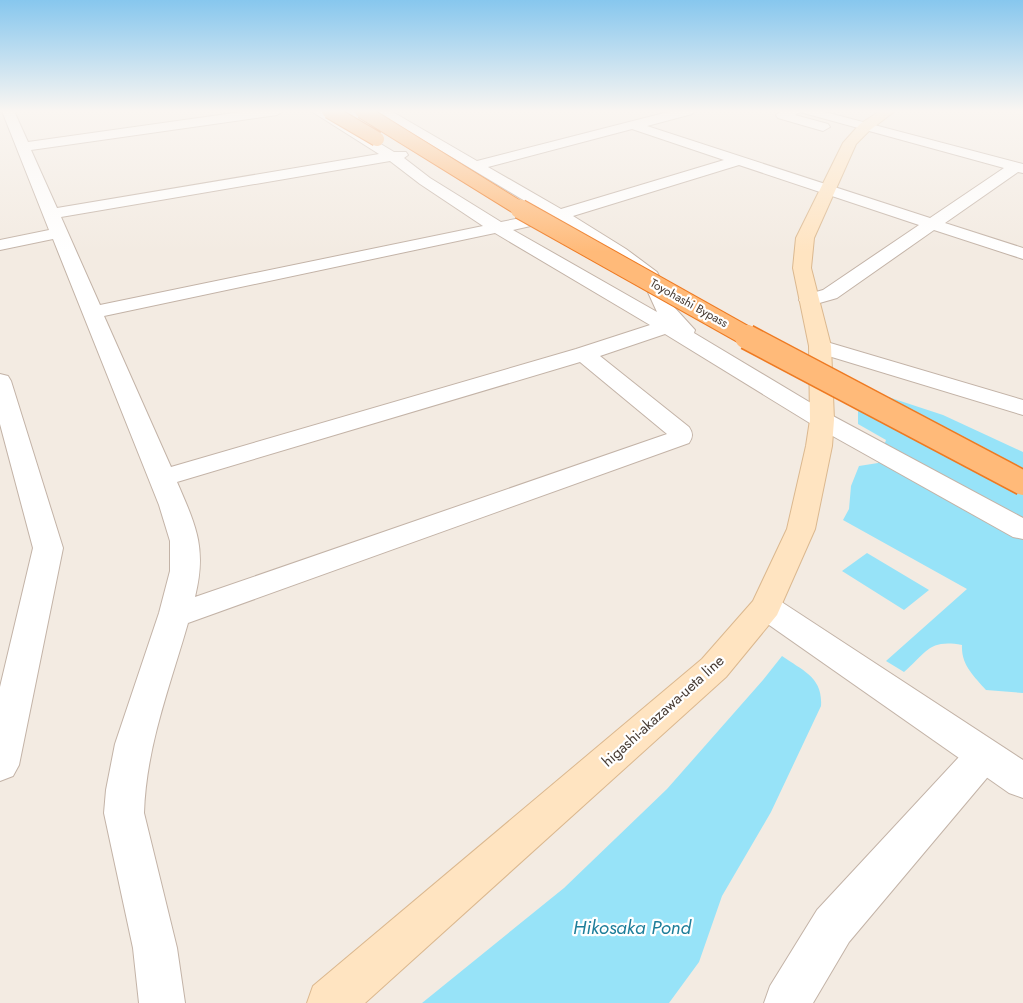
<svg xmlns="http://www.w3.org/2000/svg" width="1023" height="1003" font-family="Jost,sans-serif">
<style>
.water{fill:#97e3f8}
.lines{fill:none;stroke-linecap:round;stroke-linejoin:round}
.minor-casing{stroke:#c3b3a7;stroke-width:2}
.tertiary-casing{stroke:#c3b3a7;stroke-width:2}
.secondary-casing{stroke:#dbb88f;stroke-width:2}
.minor{fill:#fff;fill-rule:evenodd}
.tertiary{fill:#fff;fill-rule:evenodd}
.secondary{fill:#ffe4c1;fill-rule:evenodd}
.trunk-bridge-far2-casing{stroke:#ee7a22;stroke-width:16;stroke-linecap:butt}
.trunk-bridge-far1-casing{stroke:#ee7a22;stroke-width:21;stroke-linecap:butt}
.trunk-bridge-casing{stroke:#ee7a22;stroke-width:27;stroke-linecap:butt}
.trunk-bridge-far2{stroke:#ffba79;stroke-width:14}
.trunk-bridge-far1{stroke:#ffba79;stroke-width:19}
.trunk-bridge{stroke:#ffba79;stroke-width:24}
.labels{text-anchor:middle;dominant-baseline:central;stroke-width:4.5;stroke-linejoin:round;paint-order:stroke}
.far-street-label{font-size:12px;fill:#463a32;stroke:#fff}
.street-label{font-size:15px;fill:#463a32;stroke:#fff}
.near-water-label{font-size:19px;font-style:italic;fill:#1e7e9a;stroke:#fff}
</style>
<rect width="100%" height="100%" fill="#f3ebe2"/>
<!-- water -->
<path class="water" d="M876 393 943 415 1023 452V693L986 690C974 676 961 665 962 645 929 639 927 652 904 672L886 661 967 589 843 520 849 509 851 486 859 466 878 463 886 440 858 424V397Z
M867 553 929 590 904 610 842 571Z
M782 656C803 671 823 677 821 706L771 812 722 896 699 962 669 1003H422L564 888 667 789 763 680Z"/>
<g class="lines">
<defs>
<path id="minor" d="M2 111H14L28 142 248 111H283L277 115 31 150 57 208 379 154 311 111H326L394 152H406L408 155 404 158 430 178 501 222 545 213 375 111H391L477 161 672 111H694L692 114 647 126 930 218 1004 168 800 112 795 115 828 124 830 127 823 131 778 118 776 115 781 111H821L1023 164V173L1018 172 945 223 1023 248V259L934 230 837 298 809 306 802 304 799 300 802 296 823 290 919 225 739 165 573 216 626 249 657 272 674 307 695 330 694 333 831 415 1023 518V539L1013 537 813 425 665 334 600 356 689 427C693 433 693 437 689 443L188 623C170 686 146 747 144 813L177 948 185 1003H139L133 948 104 813 106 790 115 744 159 613 170 571V541L159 505 53 239 0 250V240L49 230ZM632 129 724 160 561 209 488 167ZM390 161 420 184 483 226 100 305 61 217ZM557 220 614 257 642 279 657 312 513 230ZM495 233 650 325 576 349 171 467 104 316ZM580 362 667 434 195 597C207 548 196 526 177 482Z
M820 340 1023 400V415L812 351 809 346 812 341Z
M0 374 8 376 11 381 63 548 19 765 13 776 0 781V687L33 548 0 424Z
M984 739 997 744 1003 755 997 766 849 942 813 1003H764L770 986 817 910 971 744Z"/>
<path id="tertiary" d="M766 596 777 599 1023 760V798L1009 793 755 615 750 607 755 599Z"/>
<path id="secondary" d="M880 111H895L870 130 856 144 814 238 811 268 831 346 834 420 832 446 815 529 777 615 726 677 365 1003H307L313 986 702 659 753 601 787 529 806 446 810 420 809 346 793 268 796 238 843 143 860 124Z"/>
</defs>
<!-- minor casing -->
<use href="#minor" class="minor-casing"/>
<!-- tertiary casing -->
<use href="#tertiary" class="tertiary-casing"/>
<!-- secondary casing -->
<use href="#secondary" class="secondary-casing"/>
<!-- minor -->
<use href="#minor" class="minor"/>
<!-- tertiary -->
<use href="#tertiary" class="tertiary"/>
<!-- secondary -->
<use href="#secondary" class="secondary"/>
<defs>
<path id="trunk-bridge-far2" d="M329 111 377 139
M362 111 522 210"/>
<path id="trunk-bridge-far1" d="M520 209 750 338"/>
<path id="trunk-bridge" d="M747 337 1023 483"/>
</defs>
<!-- trunk-bridge-far2 casing -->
<use href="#trunk-bridge-far2" class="trunk-bridge-far2-casing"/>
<!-- trunk-bridge-far1 casing -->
<use href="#trunk-bridge-far1" class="trunk-bridge-far1-casing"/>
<!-- trunk-bridge casing -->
<use href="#trunk-bridge" class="trunk-bridge-casing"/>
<!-- trunk-bridge-far2 -->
<use href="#trunk-bridge-far2" class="trunk-bridge-far2"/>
<!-- trunk-bridge-far1 -->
<use href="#trunk-bridge-far1" class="trunk-bridge-far1"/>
<!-- trunk-bridge -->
<use href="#trunk-bridge" class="trunk-bridge"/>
</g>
<!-- sky -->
<linearGradient id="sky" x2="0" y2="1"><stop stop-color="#87c7ee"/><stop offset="0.44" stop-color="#faf6f2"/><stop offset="1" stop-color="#faf6f2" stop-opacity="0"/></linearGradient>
<rect width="1023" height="252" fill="url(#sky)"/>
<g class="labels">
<!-- far-street labels -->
<g class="far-street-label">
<text transform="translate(689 303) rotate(29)">Toyohashi Bypass</text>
</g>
<!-- street labels -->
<g class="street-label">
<text transform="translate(663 711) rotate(-42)">higashi-akazawa-ueta line</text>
</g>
<!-- near-water labels -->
<g class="near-water-label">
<text x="632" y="927">Hikosaka Pond</text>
</g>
</g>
</svg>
